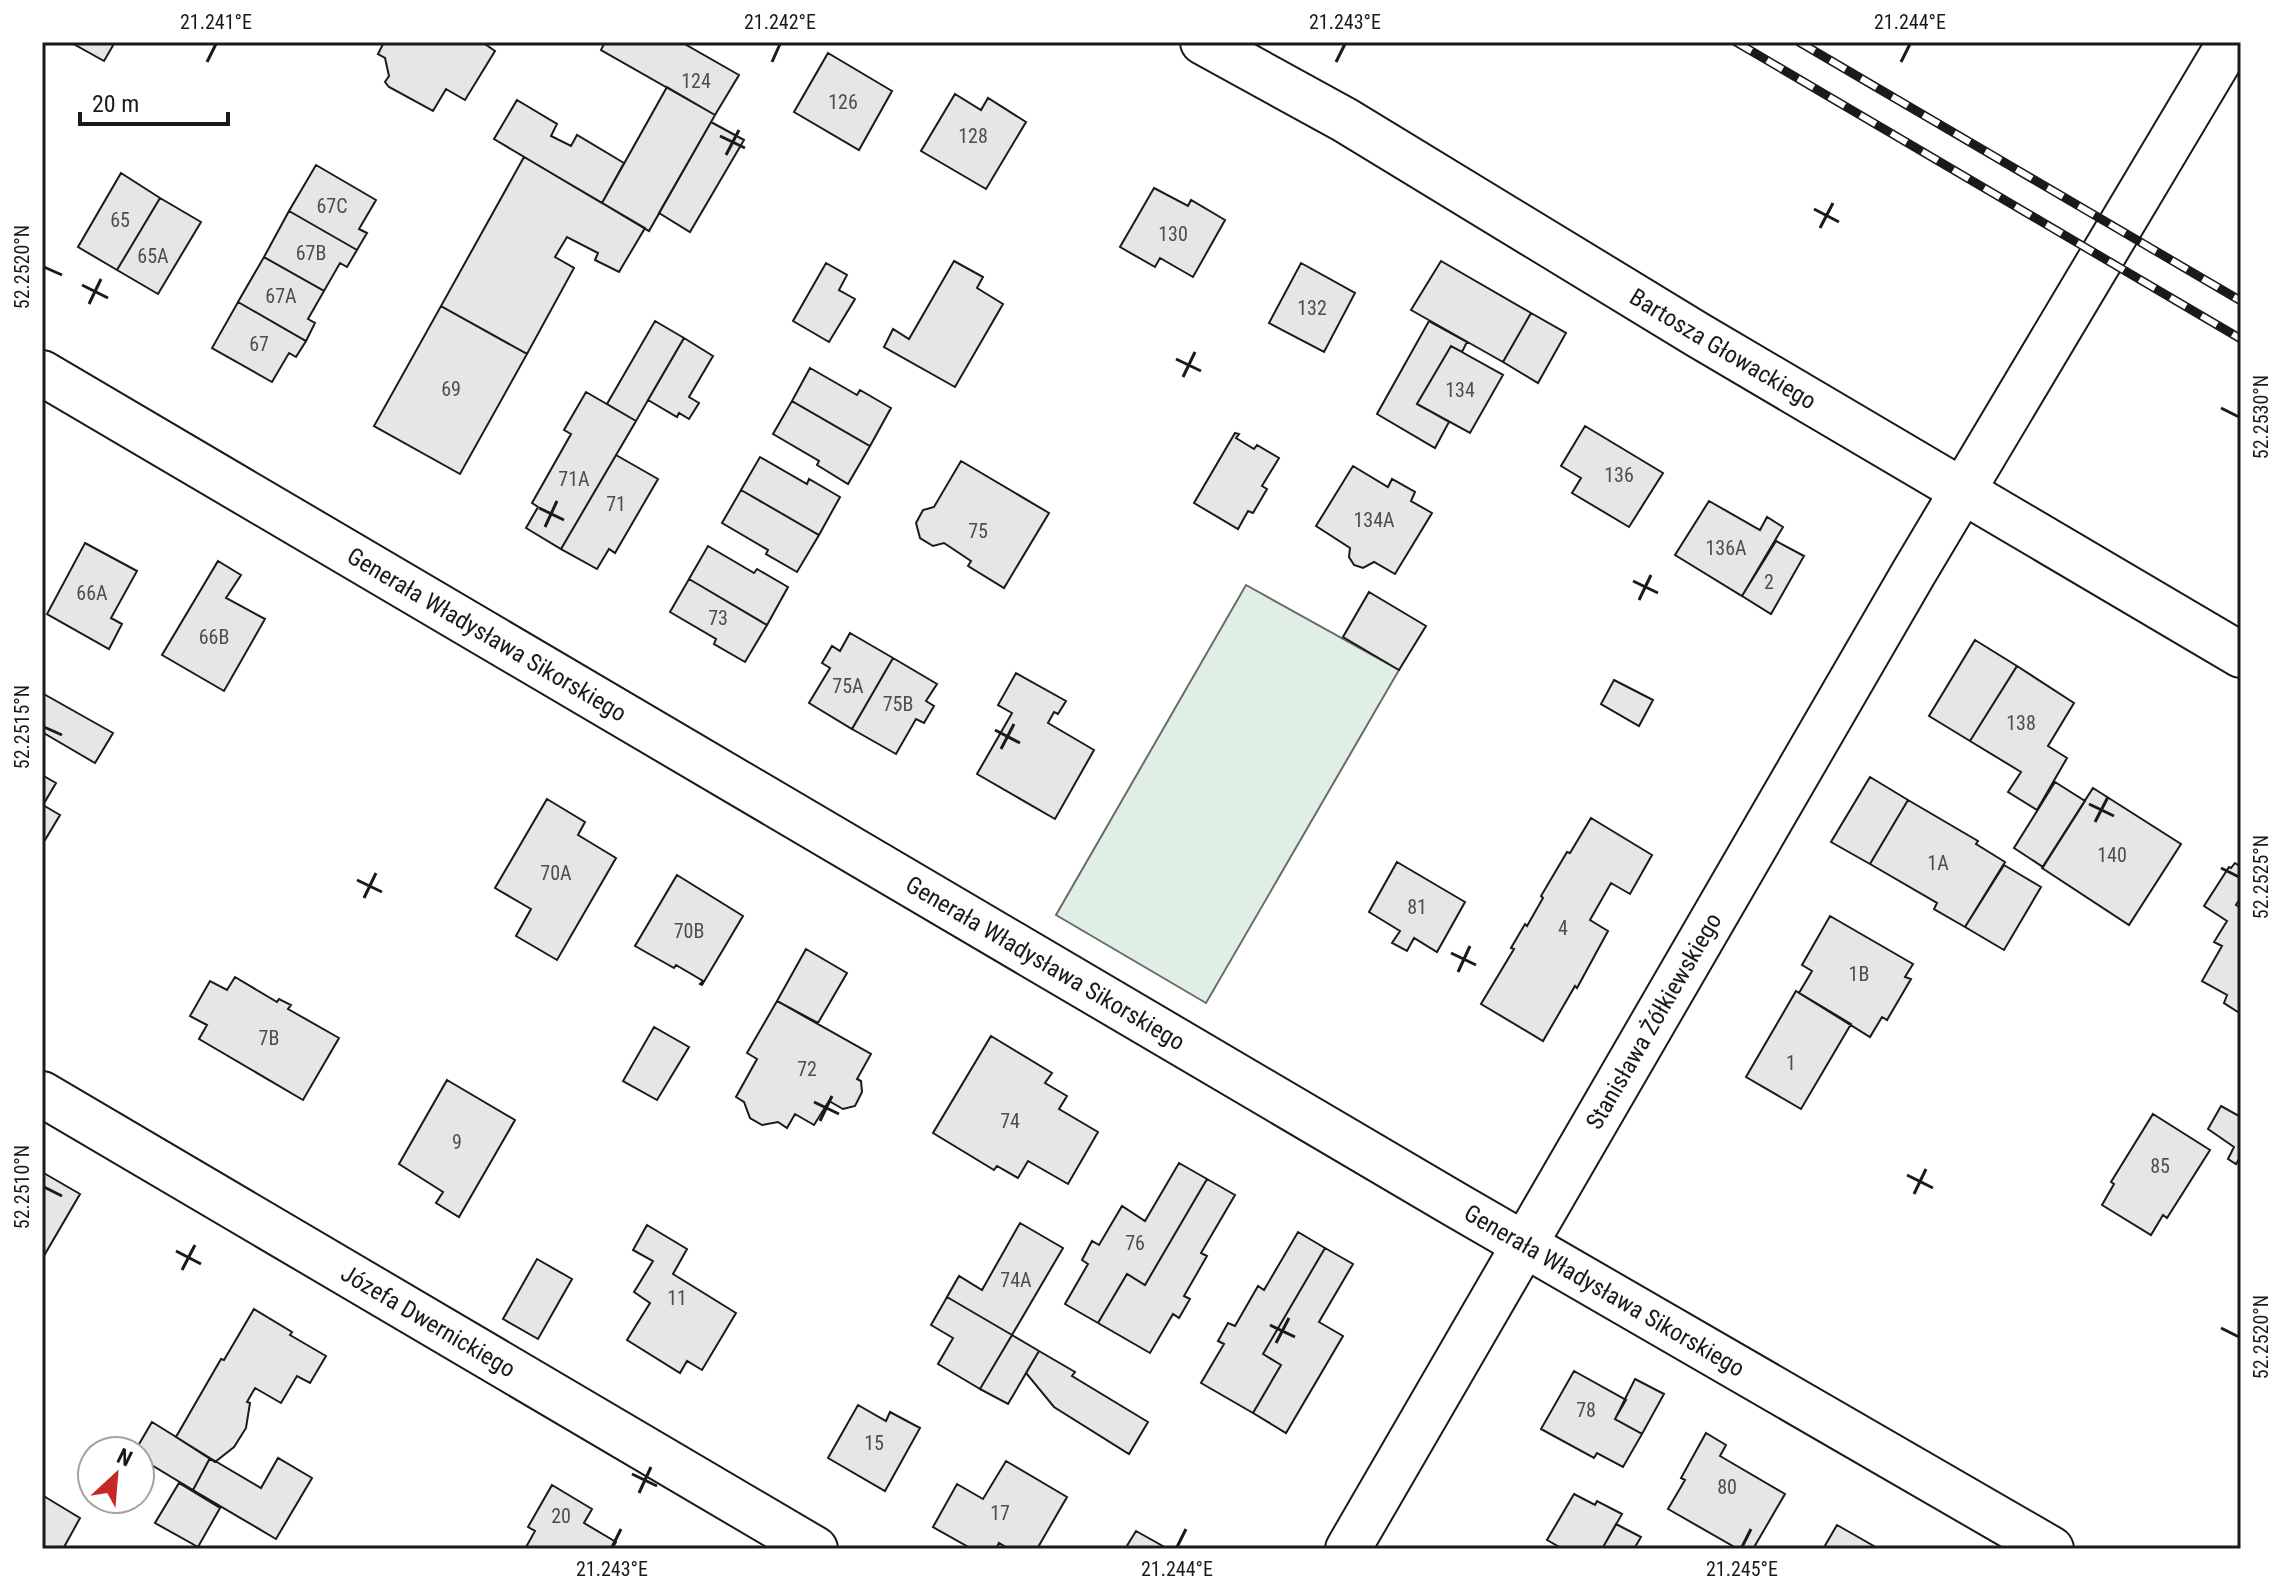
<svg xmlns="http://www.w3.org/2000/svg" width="2283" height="1591" font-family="'Roboto Condensed',sans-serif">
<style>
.grass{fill:#e0efe3;stroke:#6a6a6a;stroke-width:2}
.building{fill:#e6e6e6;stroke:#1a1a1a;stroke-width:2}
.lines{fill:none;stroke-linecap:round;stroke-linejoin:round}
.minor-casing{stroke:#1a1a1a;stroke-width:48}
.minor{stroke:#fff;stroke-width:44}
.rail-casing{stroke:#1a1a1a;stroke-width:9}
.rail{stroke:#fff;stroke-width:6;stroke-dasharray:18;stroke-linecap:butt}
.ticks{fill:none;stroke:#1a1a1a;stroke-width:3}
.labels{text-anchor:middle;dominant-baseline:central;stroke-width:6;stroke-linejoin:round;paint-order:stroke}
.number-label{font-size:20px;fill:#4d4d4d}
.street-label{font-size:24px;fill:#1a1a1a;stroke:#fff}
.neatline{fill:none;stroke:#1a1a1a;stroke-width:3}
.ticks-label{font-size:20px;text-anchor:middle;fill:#1a1a1a}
</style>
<rect width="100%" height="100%" fill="#fff"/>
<!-- grass -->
<path class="grass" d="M1246 585 1399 670 1206 1003 1056 915Z"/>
<!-- building -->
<path class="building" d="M70 42H115L104 61Z
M384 42H482L495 51 465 100 446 89 433 111 389 87 385 82 389 76 385 58 378 54Z
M605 42H681L739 75 715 115 601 50Z
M828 53 892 91 859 150 794 112Z
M667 87 715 115 649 231 602 203Z
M955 94 981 110 988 98 1026 122 986 189 921 151Z
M517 100 557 124 551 136 571 146 577 135 624 163 602 203 494 139Z
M711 122 744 140 690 232 659 213Z
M524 157 645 228 619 272 595 260 598 253 567 237 555 257 574 268 527 354 441 306Z
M316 165 376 200 359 229 367 233 357 250 289 211Z
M121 173 160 198 117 270 78 247Z
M1154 188 1188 206 1191 200 1225 220 1193 277 1160 258 1155 267 1120 247Z
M160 198 201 222 158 294 117 270Z
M289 211 357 250 347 267 340 263 324 291 264 257Z
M264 257 324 291 308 319 315 323 306 341 238 302Z
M954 261 983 277 977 288 1003 304 955 387 884 347 893 329 909 339Z
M1441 261 1531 313 1503 362 1411 310Z
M826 263 847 275 839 290 855 299 829 342 793 321Z
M1301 263 1355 293 1324 352 1269 323Z
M238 302 306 341 296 357 289 353 272 382 212 348Z
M441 306 527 354 460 474 374 426Z
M1531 313 1566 333 1538 383 1503 362Z
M655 321 684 338 636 421 607 404Z
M1429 321 1467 342 1462 352 1451 346 1417 404 1449 422 1435 448 1377 414Z
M684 338 713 356 689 397 699 403 689 419 679 413 677 417 648 400Z
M1451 346 1503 375 1470 433 1417 404Z
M810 368 857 395 860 390 891 408 870 446 792 401Z
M586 392 636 421 561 549 526 528 538 507 532 503 571 434 564 430Z
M792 401 870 446 848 484 817 465 819 461 773 434Z
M1585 426 1663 473 1629 527 1572 493 1581 478 1561 466Z
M1235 433 1239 434 1236 438 1254 449 1257 445 1279 458 1262 486 1267 489 1253 513 1248 511 1238 529 1194 503Z
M616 455 658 479 615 553 609 549 597 569 561 549Z
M760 457 807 484 809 479 840 497 819 535 741 490Z
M961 461 1049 513 1004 588 968 566 971 561 944 543 933 546 920 538 916 523 923 510 934 507Z
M1353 466 1388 487 1392 479 1415 492 1411 501 1432 513 1395 574 1374 562 1363 568 1354 565 1349 557 1350 548 1316 526Z
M741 490 819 535 797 572 766 554 768 550 722 523Z
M1709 501 1760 530 1767 517 1783 527 1742 596 1675 555Z
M1776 541 1804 556 1771 614 1742 596Z
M85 543 137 571 111 618 122 624 109 649 47 614Z
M708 546 754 573 757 569 788 587 767 625 689 579Z
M218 561 241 575 226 598 265 619 224 691 162 655Z
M689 579 767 625 745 662 714 644 716 639 670 612Z
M1369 592 1426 626 1399 670 1343 637Z
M850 633 893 658 852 729 809 703 830 668 822 663 832 646 840 651Z
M1975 640 2017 666 1970 741 1929 716Z
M893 658 937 684 926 701 934 706 924 723 916 719 896 754 852 729Z
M2017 666 2074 703 2048 746 2067 758 2037 810 2008 792 2021 772 1970 741Z
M1016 673 1066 701 1058 714 1054 712 1048 723 1094 750 1055 819 977 774 1012 713 998 705Z
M1614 680 1653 700 1639 726 1601 704Z
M42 693 113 733 95 763 42 732Z
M42 775 56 783 43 805 60 815 45 840 42 839Z
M1870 777 1908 800 1870 864 1831 842Z
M2055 782 2085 801 2043 867 2014 848Z
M2093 788 2181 844 2129 925 2042 868Z
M547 799 585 822 578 835 616 858 557 960 516 936 531 909 495 888Z
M1908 800 1978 841 1976 844 2005 862 1965 927 1934 909 1937 903 1870 864Z
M1591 818 1652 855 1630 894 1611 883 1590 920 1608 931 1577 988 1575 986 1543 1041 1481 1004 1514 949 1511 948 1525 924 1527 926 1543 898 1541 896 1567 852 1570 853Z
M1397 862 1465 902 1437 952 1414 938 1407 951 1392 943 1400 931 1369 912Z
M2235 863 2241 867V897L2236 905 2241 908V1014L2224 1003 2227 995 2202 981 2222 946 2214 942 2227 921 2204 906 2229 867 2231 868Z
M2004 865 2041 887 2004 950 1965 927Z
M677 875 743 916 702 985 700 984 703 981 676 965 674 968 635 946Z
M1830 916 1913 964 1905 977 1911 979 1887 1020 1882 1017 1870 1037 1799 993 1812 971 1802 965Z
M806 949 847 973 818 1023 777 1001Z
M235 977 277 1002 279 999 291 1005 288 1009 339 1038 303 1100 199 1039 207 1025 190 1016 210 981 227 990Z
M1796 991 1851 1024 1801 1109 1746 1077Z
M777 1001 871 1054 857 1079 861 1081 862 1092 855 1106 843 1109 829 1101 814 1125 795 1114 787 1128 778 1122 762 1125 750 1118 744 1102 736 1097 757 1059 747 1053Z
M654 1027 689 1047 657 1100 623 1081Z
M991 1036 1052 1073 1045 1083 1067 1096 1059 1109 1098 1132 1068 1184 1028 1161 1018 1178 997 1166 994 1170 933 1133Z
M447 1080 515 1120 459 1217 436 1203 443 1192 399 1164Z
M2221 1106 2241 1117V1156L2236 1164 2228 1159 2234 1147 2208 1129Z
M2153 1114 2210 1150 2167 1218 2163 1215 2151 1235 2102 1205 2114 1184 2111 1182Z
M1179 1163 1207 1179 1145 1285 1127 1274 1098 1323 1065 1304 1088 1264 1082 1260 1092 1241 1099 1245 1122 1206 1145 1221Z
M42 1172 80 1194 45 1254 42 1252Z
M1207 1179 1235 1195 1201 1253 1207 1256 1184 1296 1190 1299 1179 1318 1173 1314 1150 1353 1098 1323 1127 1274 1145 1285Z
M1020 1223 1063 1248 1012 1335 947 1297 959 1276 982 1290Z
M647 1225 687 1249 673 1274 736 1313 702 1370 687 1361 680 1373 627 1340 650 1303 634 1292 653 1261 633 1250Z
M1298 1232 1325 1248 1263 1354 1281 1365 1253 1413 1201 1383 1224 1344 1218 1341 1228 1323 1235 1326 1258 1286 1264 1290Z
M1325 1248 1353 1264 1319 1322 1343 1336 1286 1433 1253 1413 1281 1365 1263 1354Z
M537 1259 572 1279 538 1339 503 1319Z
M947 1297 1012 1335 980 1389 938 1364 953 1338 931 1325Z
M254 1309 292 1332 290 1335 326 1356 310 1383 297 1376 281 1403 255 1388 247 1402 250 1403 246 1428 234 1447 215 1462 176 1437 221 1359 224 1360Z
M1012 1335 1039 1351 1008 1404 980 1389Z
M1039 1351 1075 1372 1072 1376 1148 1422 1129 1454 1054 1407 1026 1373Z
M1574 1371 1626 1400 1615 1419 1642 1434 1623 1467 1597 1453 1594 1458 1541 1429Z
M1635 1379 1664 1394 1642 1434 1615 1419Z
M858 1405 886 1421 890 1412 920 1428 885 1491 828 1458Z
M152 1422 210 1458 193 1490 140 1458V1451H135Z
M1706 1433 1726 1445 1720 1456 1785 1494 1753 1549H1738L1668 1509 1685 1480 1681 1478Z
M210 1458 261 1488 278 1458 312 1478 276 1539 193 1490Z
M1006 1461 1067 1497 1037 1549H1009L999 1543 996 1549H972L933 1527 957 1484 983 1499Z
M179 1483 220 1508 198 1547 155 1523Z
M552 1485 592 1509 584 1523 616 1542 612 1549H525L535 1531 528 1527Z
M1574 1494 1595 1505 1597 1501 1622 1514 1602 1549H1563L1547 1540Z
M42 1495 80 1518 63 1549H42Z
M1616 1524 1641 1537 1634 1549H1602Z
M1837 1525 1879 1549H1823Z
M1136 1531 1168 1549H1125Z"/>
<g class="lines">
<defs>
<g id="minor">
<path id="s1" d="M1203 42 1345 120 1698 335 2241 655"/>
<path id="s2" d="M42 373 1456 1205 2051 1549"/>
<path id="s3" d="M42 1094 815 1549"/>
<path id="s4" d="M1348 1549 1913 574 2230 42"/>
</g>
</defs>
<!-- minor casing -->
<use href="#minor" class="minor-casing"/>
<!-- minor -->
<use href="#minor" class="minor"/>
<defs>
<path id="rail" d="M1736 42 2241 339
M1799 42 2241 301"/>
</defs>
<!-- rail casing -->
<use href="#rail" class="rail-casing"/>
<!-- rail -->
<use href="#rail" class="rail"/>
</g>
<!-- ticks -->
<path class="ticks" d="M207 62 216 44M772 62 780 44M1336 62 1345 44M1901 62 1910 44M720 136 745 148M726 155 739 130M1814 209 1839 222M1820 228 1833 203M44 267 62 275M82 285 108 298M89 304 101 279M1176 359 1201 371M1183 377 1195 352M2221 408 2239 417M539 508 564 520M545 527 557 501M1633 581 1658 593M1639 600 1651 575M44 727 62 735M995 730 1020 743M1001 749 1014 724M2089 804 2114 816M2095 822 2108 797M2221 868 2239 877M357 880 382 892M364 898 376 873M1451 953 1476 965M1458 972 1470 946M814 1102 839 1114M820 1121 832 1096M1907 1175 1933 1188M44 1187 62 1196M1914 1194 1926 1169M176 1251 201 1264M182 1270 195 1245M1270 1325 1295 1337M2221 1328 2239 1337M1276 1343 1289 1318M632 1474 657 1486M639 1493 651 1467M612 1547 621 1529M1177 1547 1186 1529M1742 1547 1751 1529"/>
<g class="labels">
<!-- number labels -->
<g class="number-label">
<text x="696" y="81">124</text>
<text x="843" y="102">126</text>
<text x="973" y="136">128</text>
<text x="332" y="206">67C</text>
<text x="120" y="220">65</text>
<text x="1173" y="234">130</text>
<text x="311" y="253">67B</text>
<text x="153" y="256">65A</text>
<text x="281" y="296">67A</text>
<text x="1312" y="308">132</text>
<text x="259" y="344">67</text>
<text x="451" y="389">69</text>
<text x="1460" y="390">134</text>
<text x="1619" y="475">136</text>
<text x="574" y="479">71A</text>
<text x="616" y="504">71</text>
<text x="1374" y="520">134A</text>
<text x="978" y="531">75</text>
<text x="1726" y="548">136A</text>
<text x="1769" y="582">2</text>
<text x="92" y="593">66A</text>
<text x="718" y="618">73</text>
<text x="214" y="637">66B</text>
<text x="848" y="686">75A</text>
<text x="898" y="704">75B</text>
<text x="2021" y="723">138</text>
<text x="2112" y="855">140</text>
<text x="1938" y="863">1A</text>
<text x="556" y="873">70A</text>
<text x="1417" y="907">81</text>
<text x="1563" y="928">4</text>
<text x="689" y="931">70B</text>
<text x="1859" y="974">1B</text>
<text x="269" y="1038">7B</text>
<text x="1791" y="1063">1</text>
<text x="807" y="1069">72</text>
<text x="1010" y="1121">74</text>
<text x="457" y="1142">9</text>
<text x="2160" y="1166">85</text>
<text x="1135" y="1243">76</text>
<text x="1016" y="1280">74A</text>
<text x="677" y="1298">11</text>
<text x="1586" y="1410">78</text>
<text x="874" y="1443">15</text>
<text x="1727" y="1487">80</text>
<text x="1000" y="1513">17</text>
<text x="561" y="1516">20</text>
</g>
<!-- street labels -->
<g class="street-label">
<text stroke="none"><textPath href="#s1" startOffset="604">Bartosza Głowackiego</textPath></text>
<text stroke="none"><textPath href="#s2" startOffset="516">Generała Władysława Sikorskiego</textPath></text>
<text stroke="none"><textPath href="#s2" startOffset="1164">Generała Władysława Sikorskiego</textPath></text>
<text stroke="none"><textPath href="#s4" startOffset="610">Stanisława Żółkiewskiego</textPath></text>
<text stroke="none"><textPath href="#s2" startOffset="1812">Generała Władysława Sikorskiego</textPath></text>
<text stroke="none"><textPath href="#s3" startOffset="448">Józefa Dwernickiego</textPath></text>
</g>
</g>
<!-- border -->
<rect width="2283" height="1591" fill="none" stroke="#ffffff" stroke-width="88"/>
<!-- north arrow -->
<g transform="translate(116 1475) rotate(26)"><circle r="38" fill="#ffffff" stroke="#a3a3a3" stroke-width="2"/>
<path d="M0-6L14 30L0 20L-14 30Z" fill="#c62828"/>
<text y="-12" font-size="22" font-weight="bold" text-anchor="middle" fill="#1a1a1a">N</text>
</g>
<!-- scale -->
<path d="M80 112v12h148v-12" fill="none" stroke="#1a1a1a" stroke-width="4"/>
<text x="92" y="112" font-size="24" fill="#1a1a1a" stroke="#ffffff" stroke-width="6" paint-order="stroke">20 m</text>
<rect x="44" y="44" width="2195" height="1503" class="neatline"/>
<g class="ticks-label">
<text x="216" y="29">21.241°E</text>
<text x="780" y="29">21.242°E</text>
<text x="1345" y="29">21.243°E</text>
<text x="1910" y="29">21.244°E</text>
<text transform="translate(22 267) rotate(-90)" y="7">52.2520°N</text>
<text transform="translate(2261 417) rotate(-90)" y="7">52.2530°N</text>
<text transform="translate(22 727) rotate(-90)" y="7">52.2515°N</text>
<text transform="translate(2261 877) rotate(-90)" y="7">52.2525°N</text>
<text transform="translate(22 1187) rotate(-90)" y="7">52.2510°N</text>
<text transform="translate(2261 1337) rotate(-90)" y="7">52.2520°N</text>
<text x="612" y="1576">21.243°E</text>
<text x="1177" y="1576">21.244°E</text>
<text x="1742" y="1576">21.245°E</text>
</g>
</svg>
